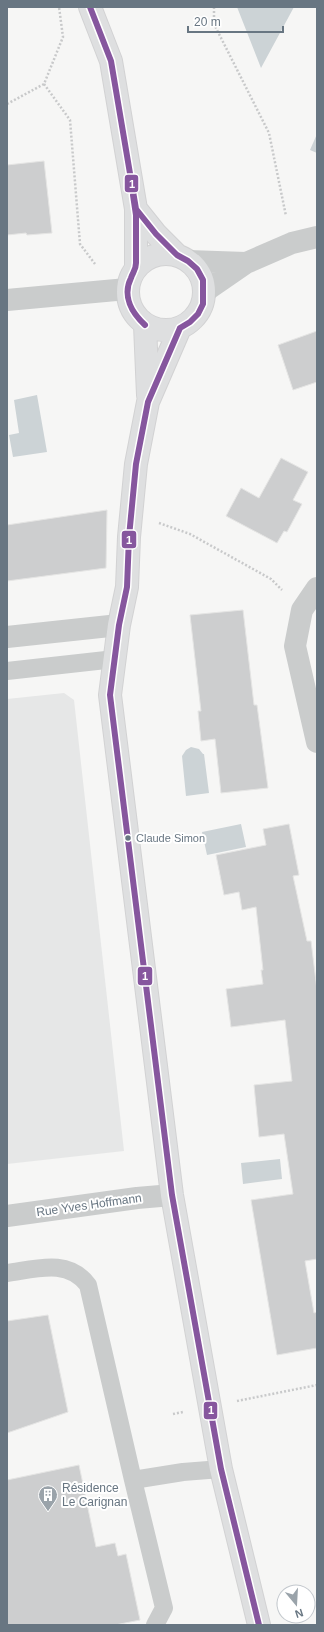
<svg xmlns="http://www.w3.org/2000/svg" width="324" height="1632" font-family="Helvetica,sans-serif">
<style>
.built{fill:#e6e7e7}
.water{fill:#ccd3d6}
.building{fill:#cdcecf;stroke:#e5e5e4}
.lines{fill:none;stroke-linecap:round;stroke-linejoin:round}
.secondary-casing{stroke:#d2d2d3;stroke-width:24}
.path{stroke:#c8c9ca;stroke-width:2.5;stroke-dasharray:2 2;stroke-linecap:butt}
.lane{stroke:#cacccc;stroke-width:18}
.street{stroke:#cacccc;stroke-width:22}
.secondary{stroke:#dedfe0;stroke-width:22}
.bus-1-casing{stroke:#fff;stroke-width:9}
.bus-1{stroke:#86569e;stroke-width:6}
.bus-dot{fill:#687682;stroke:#fff;stroke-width:1.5}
.labels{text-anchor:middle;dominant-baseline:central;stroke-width:4;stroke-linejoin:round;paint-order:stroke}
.bus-label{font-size:11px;fill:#687682;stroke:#fff;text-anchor:start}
.street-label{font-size:12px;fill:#687682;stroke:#fff}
.poi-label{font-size:12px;fill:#687682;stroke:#fff;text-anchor:start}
.line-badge{stroke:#fff;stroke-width:1.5}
.badge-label{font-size:11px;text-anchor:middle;font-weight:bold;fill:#fff}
</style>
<rect width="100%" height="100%" fill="#f6f6f5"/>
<!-- built -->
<path class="built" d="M64 693 74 700 124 1151 7 1164V699Z"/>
<!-- water -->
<path class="water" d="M237 7H294L261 68Z
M317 134V153L310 150Z
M37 395 47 452 13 457 9 435 19 433 14 400Z
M191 747 199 749 203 754H204L209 793 186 796 182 756 186 750Z
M241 824 246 847 207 855 202 832Z
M280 1159 282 1179 243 1184 241 1163Z"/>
<!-- building -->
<path class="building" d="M44 161 52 233 27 235 26 233 7 235V165Z
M317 331V382L293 390 278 345Z
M281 458 308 472 293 500 302 504 287 532 284 531 277 543 226 516 241 488 259 498Z
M107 510 106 568 7 581V525Z
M243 610 254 705H257L268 788 221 793 215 739 201 741 198 711H201L190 615Z
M289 824 299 875 293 876 307 941H311L317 990V1259L305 1261 314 1313 317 1312V1348L277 1355 251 1200 293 1194 284 1134 259 1137 254 1085 292 1081 285 1020 231 1027 226 989 263 984 261 970H263L256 907 242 910 239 892 224 895 216 855 266 845 263 829Z
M48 1315 68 1412 7 1433V1321Z
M79 1465 96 1547 115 1543 118 1556 126 1554 140 1620 115 1625H7V1480Z"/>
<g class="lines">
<defs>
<path id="secondary" d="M90 7 111 61 136 209V268
M136 209 156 234 177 255
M128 292a38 38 0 1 1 76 0a38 38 0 1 1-76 0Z
M145 325 148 395
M180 328 148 402 136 464 129 537 127 587 119 625 110 695 172 1195 221 1469 259 1625"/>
</defs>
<!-- secondary casing -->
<use href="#secondary" class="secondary-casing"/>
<!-- path -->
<path class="path" d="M214 7V24L269 133 286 216
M44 84 70 120 80 244 95 264
M7 104 44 84 63 37 59 7
M159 523 190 534 271 579 282 590
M237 1401 317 1385
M173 1414 183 1412"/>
<!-- lane -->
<path class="lane" d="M7 671 115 659
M7 1273C36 1269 68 1258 88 1285L133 1480 183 1472 221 1469
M133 1480 164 1608 155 1625"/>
<!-- street -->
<path class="street" d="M188 261 246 263
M204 292 246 263 292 243 317 237
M7 300 127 289
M317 588 302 610 295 646 317 742
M7 637 119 625
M7 1216 137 1198 172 1195"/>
<!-- secondary -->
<use href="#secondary" class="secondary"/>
<defs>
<path id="bus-1" d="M90 7 111 61 136 209 156 234 177 255 188 261 197 269 203 280V304L198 314 190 322 180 328
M133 195 136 215V263C136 270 133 272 131 278 122 296 132 313 145 325
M180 328 148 402 136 464 129 537 127 587 119 625 110 695 172 1195 221 1469 259 1625"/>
</defs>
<!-- bus-1 casing -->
<use href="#bus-1" class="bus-1-casing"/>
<!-- bus-1 -->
<use href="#bus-1" class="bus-1"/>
</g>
<!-- icons -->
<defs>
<symbol id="building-pin" viewBox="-11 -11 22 30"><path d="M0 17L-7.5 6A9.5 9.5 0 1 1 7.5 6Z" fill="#9aa3aa" stroke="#fff"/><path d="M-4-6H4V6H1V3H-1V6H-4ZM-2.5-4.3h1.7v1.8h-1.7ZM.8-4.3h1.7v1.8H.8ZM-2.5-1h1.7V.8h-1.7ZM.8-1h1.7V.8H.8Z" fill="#fff"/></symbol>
</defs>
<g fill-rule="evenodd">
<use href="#building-pin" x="37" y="1484" width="22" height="30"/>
</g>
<!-- markers -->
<circle class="bus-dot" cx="128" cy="838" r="3.5"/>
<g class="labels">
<!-- bus labels -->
<g class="bus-label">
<text x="136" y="838">Claude Simon</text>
</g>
<!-- street labels -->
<g class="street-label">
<text transform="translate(89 1205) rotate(-8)">Rue Yves Hoffmann</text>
</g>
<!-- poi labels -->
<g class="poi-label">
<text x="62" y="1488">Résidence<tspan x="62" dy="14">Le Carignan</tspan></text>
</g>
</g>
<g class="line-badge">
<rect x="124" y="174" width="15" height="19" rx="4" fill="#86569e"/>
<rect x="121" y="530" width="16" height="19" rx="4" fill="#86569e"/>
<rect x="137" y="966" width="16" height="20" rx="4" fill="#86569e"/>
<rect x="203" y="1401" width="15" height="19" rx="4" fill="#86569e"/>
</g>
<g class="badge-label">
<text x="132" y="188">1</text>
<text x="129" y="544">1</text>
<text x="145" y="980">1</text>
<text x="211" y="1414">1</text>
</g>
<!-- border -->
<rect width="324" height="1632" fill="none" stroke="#687682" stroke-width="16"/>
<!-- north arrow -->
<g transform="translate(296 1604) rotate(162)"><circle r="19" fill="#ffffff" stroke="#c3c8cd"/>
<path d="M0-3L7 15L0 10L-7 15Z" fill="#9aa3aa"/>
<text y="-6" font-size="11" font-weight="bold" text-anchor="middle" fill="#687682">N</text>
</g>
<!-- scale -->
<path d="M188 26v6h95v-6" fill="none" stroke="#687682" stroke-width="2"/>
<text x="194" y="26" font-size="12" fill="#687682" stroke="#ffffff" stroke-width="3" paint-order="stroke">20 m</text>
</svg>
